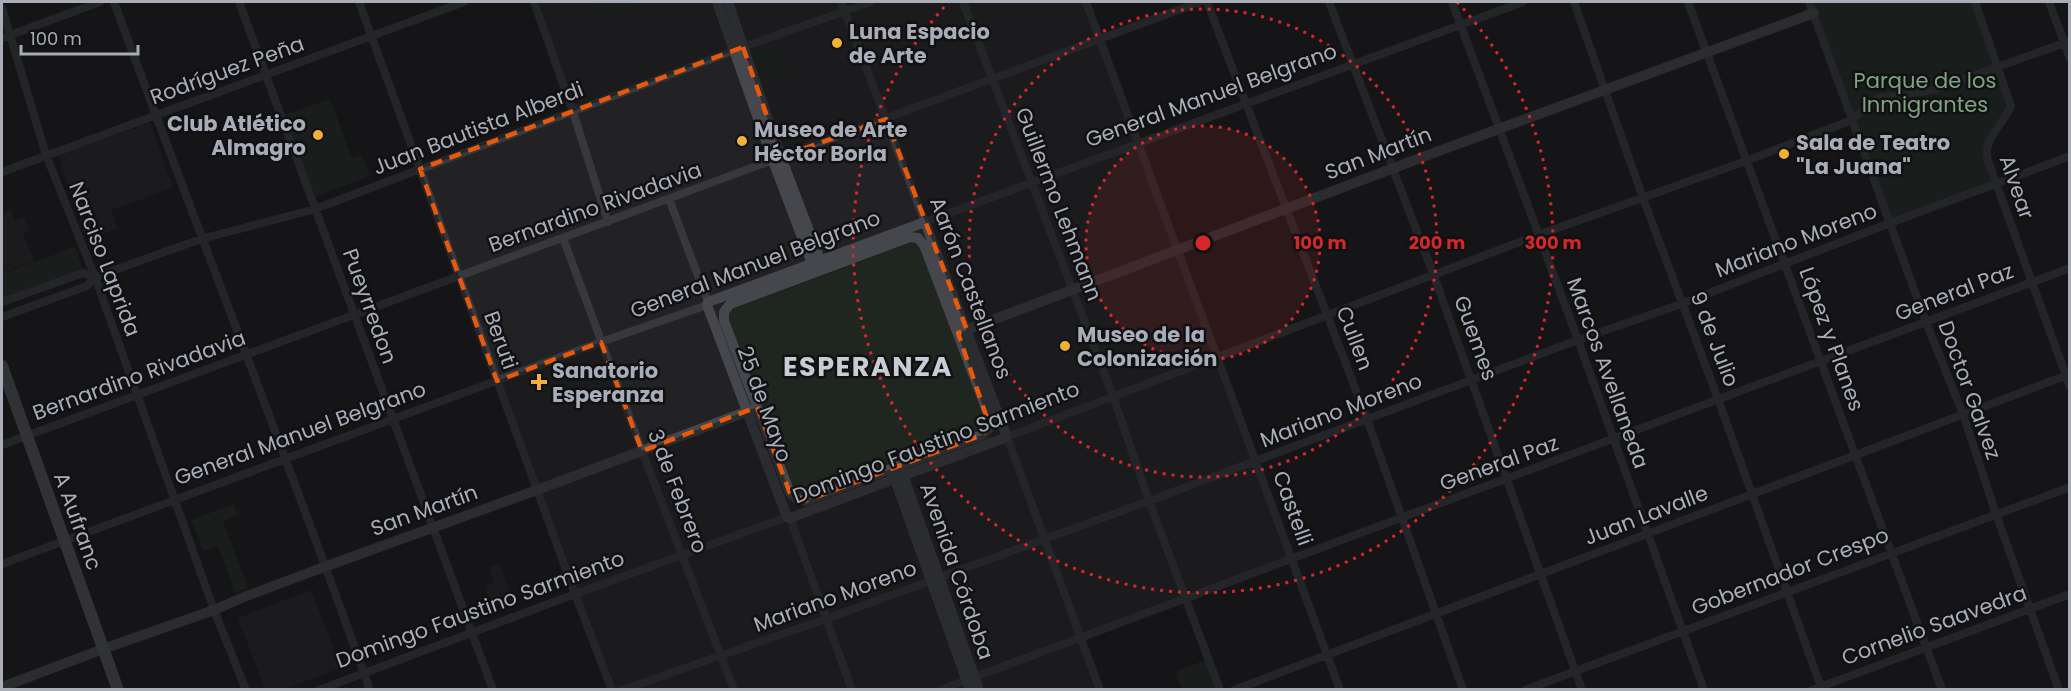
<svg xmlns="http://www.w3.org/2000/svg" width="2071" height="691" font-family="Poppins,sans-serif">
<style>
.built{fill:#222225}
.green{fill:#1e261f}
.lines{fill:none;stroke-linecap:round;stroke-linejoin:round}
.street{stroke:#37383d;stroke-width:8}
.secondary{stroke:#45474d;stroke-width:10}
.primary{stroke:#53555c;stroke-width:12}
.marked{fill:none;stroke:#e8590c;stroke-width:4.5;stroke-dasharray:12 8;stroke-linejoin:round}
.ring{fill:none;stroke:#d62828;stroke-width:3;stroke-dasharray:3 6}
.poi-dot{fill:#f2b134;stroke:#111113;stroke-width:2}
.labels{text-anchor:middle;dominant-baseline:central;stroke-width:5;stroke-linejoin:round;paint-order:stroke}
.poi-label{font-size:21px;font-weight:bold;fill:#a8adb8;stroke:#111113;text-anchor:start}
.street-label{font-size:21px;fill:#a8adb8;stroke:#111113}
.park-label{font-size:21px;fill:#7fa381;stroke:#111113}
.district-label{font-size:27px;font-weight:bold;letter-spacing:1.5px;fill:#c9ccd4;stroke:#111113}
.centre{fill:#d62828;stroke:#111113;stroke-width:3}
.ring-label{font-size:18px;text-anchor:middle;font-weight:bold;fill:#d62828;stroke:#111113;stroke-width:5;stroke-linejoin:round;paint-order:stroke}
</style>
<rect width="100%" height="100%" fill="#161618"/>
<!-- built -->
<path class="built" d="M534 2H841L845 11 871 2H1086L1293 559 1082 637 1100 689H612L420 169 573 112Z
M150 123 173 188 111 210 117 229 87 240 58 155Z
M11 210 15 220 24 217 29 231 23 234 34 261 2 273V213Z
M500 564 513 600 493 608 485 586 494 582 489 568Z
M311 590 341 668 284 689H265L238 618Z"/>
<!-- green -->
<path class="green" d="M597 2H632L635 8 604 20Z
M1809 2H1975L2011 106 1986 150 1996 184 1890 223Z
M780 48 791 75 764 85 755 61 757 57Z
M330 99 352 158 362 155 370 176 314 197 284 115Z
M909 245 915 247 923 257 984 417 983 427 980 431 807 497 801 496 792 487 731 326 730 315 737 308 903 246Z
M75 247 83 270 2 299V274Z
M234 504 238 515 223 521 248 588 235 593 218 545 203 551 191 520Z
M1206 660 1215 686 1213 689H1182L1176 674 1179 670Z"/>
<g class="lines">
<!-- street -->
<path class="street" d="M114 2C198 231 288 459 370 690
M239 2 493 690
M359 2 575 594 612 690
M534 2 573 112 608 222
M841 2 925 222 1523 2
M963 2 1113 396 1149 501 1220 690
M1086 2 1340 690
M1207 2 1367 419 1463 690
M1329 2 1434 276 1582 690
M1452 2 1578 340 1704 690
M1574 2 1643 198 1718 399 1822 690
M1688 2 1942 690
M1809 2 1926 322 1963 414 1996 514 2059 690
M1975 2 2011 106C2004 123 1984 138 1987 158L2070 387
M2049 2 2070 58
M2 8 46 155 95 277 214 610 246 690
M2 38 100 2
M2 172 464 2
M669 199 708 302
M563 238 642 451 734 690
M2 302 83 273 95 277
M2 317 87 286 95 277 201 239 315 209 743 47 871 2
M2 445 1200 2
M790 518 852 690
M2 564 601 342 707 305
M319 690 575 594 787 517
M622 690 826 619 1149 501 1578 340 1681 304 1890 223 2070 156
M940 690 2070 268
M1100 690 1007 437 1538 235 1746 161 1852 120 1878 98 1933 90 2070 41
M1234 690 2070 374
M1525 690 2070 487
M1812 690 2070 594"/>
<!-- secondary -->
<path class="secondary" d="M717 2 773 161 814 269
M728 2 781 157 822 265
M925 222 1007 437 790 518 787 517 707 305 708 302Z
M910 237 918 238 924 245 989 416 990 427 982 435 805 501 797 499 790 493 724 321V312L730 304Z
M958 333 1436 152 1814 13
M901 469 979 690
M893 474 970 690
M2 687 103 649 214 610 244 597 324 567 537 490 751 410"/>
<!-- primary -->
<path class="primary" d="M2 366 118 690"/>
</g>
<!-- marked area -->
<path d="M0 0H2071V691H0ZM743 47 781 157 886 119 967 330 958 333 990 427 982 435 805 501 790 493 757 407 642 451 601 342 497 381 420 169Z" fill="#161618" fill-opacity=".55" fill-rule="evenodd"/>
<path class="marked" d="M743 47 781 157 886 119 967 330 958 333 990 427 982 435 805 501 790 493 757 407 642 451 601 342 497 381 420 169Z"/>
<!-- distance rings -->
<circle cx="1203" cy="243" r="117" fill="#d62828" fill-opacity=".12"/>
<g class="ring">
<circle cx="1203" cy="243" r="117"/>
<circle cx="1203" cy="243" r="234"/>
<path d="M1457 2A350 350 0 1 1 949 2"/>
</g>
<!-- markers -->
<g class="poi-dot">
<circle cx="837" cy="43" r="6"/>
<circle cx="318" cy="135" r="6"/>
<circle cx="742" cy="141" r="6"/>
<circle cx="1784" cy="154" r="6"/>
<circle cx="1065" cy="346" r="6"/>
<path d="M536 373h6v6h6v6h-6v6h-6v-6h-6v-6h6z"/>
</g>
<g class="labels">
<!-- poi labels -->
<g class="poi-label">
<text x="849" y="31">Luna Espacio<tspan x="849" dy="24">de Arte</tspan></text>
<text x="306" y="123" text-anchor="end">Club Atlético<tspan x="306" dy="24">Almagro</tspan></text>
<text x="754" y="129">Museo de Arte<tspan x="754" dy="24">Héctor Borla</tspan></text>
<text x="1796" y="142">Sala de Teatro<tspan x="1796" dy="24">"La Juana"</tspan></text>
<text x="1077" y="334">Museo de la<tspan x="1077" dy="24">Colonización</tspan></text>
<text x="552" y="370">Sanatorio<tspan x="552" dy="24">Esperanza</tspan></text>
</g>
<!-- street labels -->
<g class="street-label">
<text transform="translate(227 70) rotate(-20)">Rodríguez Peña</text>
<text transform="translate(1211 95) rotate(-20)">General Manuel Belgrano</text>
<text transform="translate(478 128) rotate(-21)">Juan Bautista Alberdi</text>
<text transform="translate(1378 153) rotate(-21)">San Martín</text>
<text transform="translate(2017 187) rotate(71)">Alvear</text>
<text transform="translate(1059 204) rotate(69)">Guillermo Lehmann</text>
<text transform="translate(595 207) rotate(-20)">Bernardino Rivadavia</text>
<text transform="translate(1796 240) rotate(-21)">Mariano Moreno</text>
<text transform="translate(105 259) rotate(69)">Narciso Laprida</text>
<text transform="translate(755 264) rotate(-21)">General Manuel Belgrano</text>
<text transform="translate(971 288) rotate(69)">Aarón Castellanos</text>
<text transform="translate(1954 292) rotate(-21)">General Paz</text>
<text transform="translate(370 306) rotate(70)">Pueyrredon</text>
<text transform="translate(1355 338) rotate(69)">Cullen</text>
<text transform="translate(1476 338) rotate(70)">Guemes</text>
<text transform="translate(1715 339) rotate(69)">9 de Julio</text>
<text transform="translate(1832 339) rotate(70)">López y Planes</text>
<text transform="translate(501 340) rotate(70)">Beruti</text>
<text transform="translate(1608 373) rotate(70)">Marcos Avellaneda</text>
<text transform="translate(139 375) rotate(-20)">Bernardino Rivadavia</text>
<text transform="translate(1970 390) rotate(70)">Doctor Galvez</text>
<text transform="translate(765 404) rotate(70)">25 de Mayo</text>
<text transform="translate(1341 410) rotate(-21)">Mariano Moreno</text>
<text transform="translate(300 433) rotate(-20)">General Manuel Belgrano</text>
<text transform="translate(936 442) rotate(-21)">Domingo Faustino Sarmiento</text>
<text transform="translate(1499 463) rotate(-20)">General Paz</text>
<text transform="translate(678 491) rotate(69)">3 de Febrero</text>
<text transform="translate(1293 508) rotate(70)">Castelli</text>
<text transform="translate(424 510) rotate(-20)">San Martín</text>
<text transform="translate(1646 515) rotate(-21)">Juan Lavalle</text>
<text transform="translate(78 521) rotate(70)">A Aufranc</text>
<text transform="translate(957 571) rotate(71)">Avenida Córdoba</text>
<text transform="translate(1790 571) rotate(-21)">Gobernador Crespo</text>
<text transform="translate(835 596) rotate(-20)">Mariano Moreno</text>
<text transform="translate(480 609) rotate(-20)">Domingo Faustino Sarmiento</text>
<text transform="translate(1934 625) rotate(-20)">Cornelio Saavedra</text>
</g>
<!-- park labels -->
<g class="park-label">
<text x="1925" y="80">Parque de los<tspan x="1925" dy="24">Inmigrantes</tspan></text>
</g>
<!-- district labels -->
<g class="district-label">
<text x="868" y="366">ESPERANZA</text>
</g>
</g>
<circle cx="1203" cy="243" r="9" class="centre"/>
<g class="ring-label">
<text x="1320" y="249">100 m</text>
<text x="1437" y="249">200 m</text>
<text x="1553" y="249">300 m</text>
</g>
<!-- border -->
<rect width="2071" height="691" fill="none" stroke="#a8adb8" stroke-width="6"/>
<!-- scale -->
<path d="M21 45v9h117v-9" fill="none" stroke="#a8adb8" stroke-width="3"/>
<text x="30" y="45" font-size="18" fill="#a8adb8" stroke="#111113" stroke-width="4.5" paint-order="stroke">100 m</text>
</svg>
